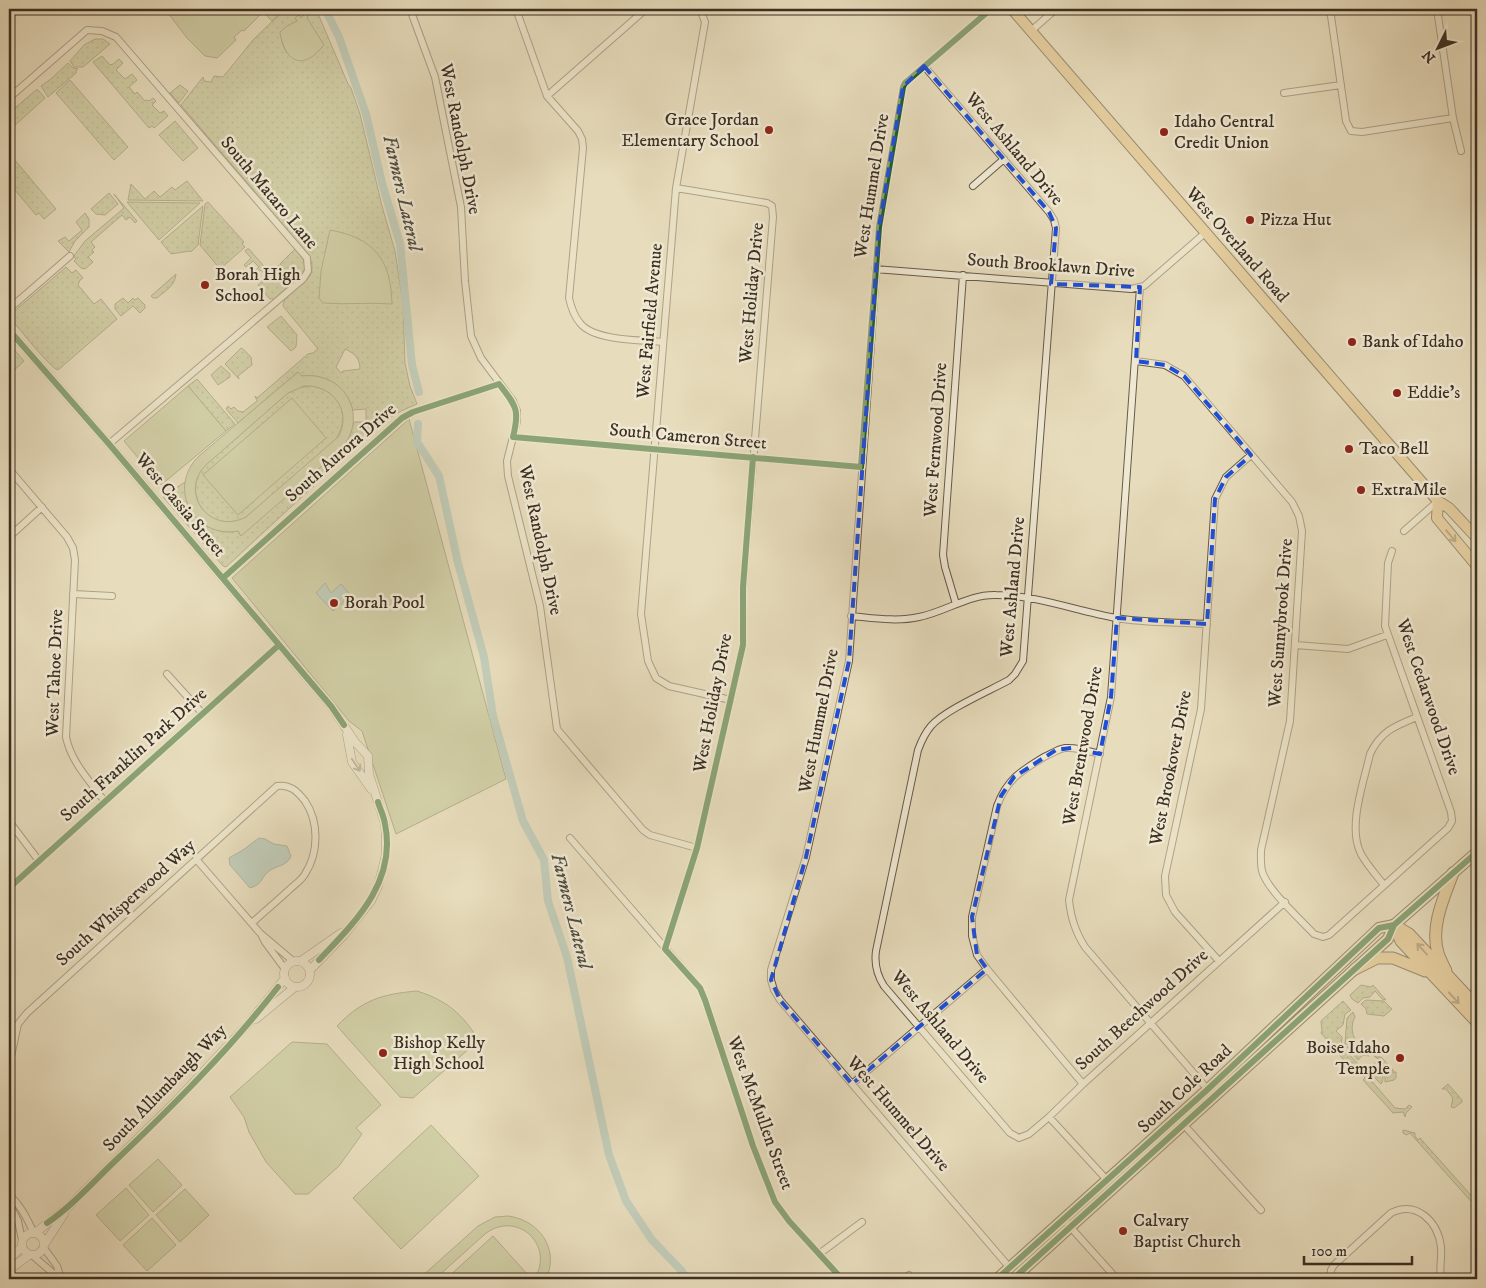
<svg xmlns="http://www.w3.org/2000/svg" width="1486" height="1288" font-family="'IM FELL DW Pica',serif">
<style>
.grass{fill:url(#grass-dots);stroke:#7a7758;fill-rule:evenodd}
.park{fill:#b9bf8e;stroke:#7a7758;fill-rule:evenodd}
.water{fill:#97bab5;stroke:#73827a}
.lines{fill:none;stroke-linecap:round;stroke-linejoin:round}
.canal{stroke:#97bab5;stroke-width:8}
.minor-casing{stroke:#675a48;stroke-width:8}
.tertiary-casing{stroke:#675a48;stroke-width:9}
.primary-casing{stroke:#3c2f21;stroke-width:12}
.motorway-casing{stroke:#3c2f21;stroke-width:13}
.minor{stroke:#efe8d3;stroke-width:6}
.tertiary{stroke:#efe8d3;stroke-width:8}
.primary{stroke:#e4be7e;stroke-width:10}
.motorway{stroke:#e4be7e;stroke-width:11}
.cycleway-casing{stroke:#efe8d3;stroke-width:9}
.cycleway{stroke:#1b5e20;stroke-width:6}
.oneway{stroke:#886f4b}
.oneway2{stroke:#968c7a}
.marked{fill:none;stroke:#1d4ed8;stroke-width:4;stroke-dasharray:10 6;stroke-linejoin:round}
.poi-dot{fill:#8f2418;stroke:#efe8d3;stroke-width:2}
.labels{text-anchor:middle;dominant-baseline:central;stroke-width:5;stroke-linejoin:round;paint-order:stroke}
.poi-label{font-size:18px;fill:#3c2f21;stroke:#efe8d3;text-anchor:start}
.street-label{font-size:18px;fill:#3c2f21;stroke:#efe8d3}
.water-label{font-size:19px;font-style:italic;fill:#4e4b3f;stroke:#efe8d3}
</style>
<defs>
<pattern id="grass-dots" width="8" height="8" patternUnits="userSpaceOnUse" patternTransform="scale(1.25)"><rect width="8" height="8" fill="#b9bf8e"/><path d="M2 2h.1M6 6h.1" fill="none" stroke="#989c74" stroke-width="1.8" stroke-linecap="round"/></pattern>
</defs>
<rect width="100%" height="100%" fill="#e7dcbc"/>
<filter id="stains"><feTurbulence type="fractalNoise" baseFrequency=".004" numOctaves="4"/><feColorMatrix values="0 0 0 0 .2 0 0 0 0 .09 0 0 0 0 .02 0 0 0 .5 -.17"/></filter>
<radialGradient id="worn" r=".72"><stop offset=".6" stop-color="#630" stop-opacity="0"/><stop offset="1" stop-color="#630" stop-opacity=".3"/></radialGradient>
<!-- grass -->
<path class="grass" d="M285 9H316L348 84 351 88 360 114 382 206 395 251 403 304 405 363 410 386 417 404 401 411 383 422 226 567 223 566 163 497 185 482C183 513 207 537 238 531L240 535 343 448 350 436 354 422H366V409L353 410C346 387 326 373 302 376L298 372 238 423 226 409 228 406 231 409 234 407 238 411 243 412 257 401 255 396 257 398 308 354 313 353 318 349 283 306C284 286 325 285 308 254L181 105 203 77 204 81 211 82 214 76 223 77 253 40ZM299 15 301 18 304 17 298 60C286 56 283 48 281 37L297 21 295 18ZM345 349C354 353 360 358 360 369L343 371 341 373 336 367Z
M95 39H103L110 44 83 67H74L70 61 84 45Z
M102 56 110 65 113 64 119 59 123 63 116 70 125 79 132 74 137 80 129 87 135 94 137 92 145 101 147 100 149 101 153 98 156 101 152 105 160 113 164 111 168 116 154 128 152 126 149 128 93 62Z
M68 63 73 68 78 69 76 71V73L48 97 41 86 51 79Z
M70 80 128 147 114 160 56 93Z
M180 85 188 91 179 103 170 93Z
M36 90H38L45 98 12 128H9V113Z
M175 121 198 148 183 161 159 135Z
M9 153 56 209 44 219 39 213 36 215 9 183Z
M187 181 203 201 128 200 131 184 145 199 154 191 160 197 172 187 175 190Z
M109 193 118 204 105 215 96 214 91 209Z
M114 194 137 221 135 223 130 217 126 220 122 215 91 242 95 247 92 250 94 252 88 257 93 262 85 269 81 268 74 261 76 259 74 256 85 241 124 208Z
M127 202 200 203 159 240Z
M208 202 244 242 242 244 245 247 220 269 200 245 205 204Z
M203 206 198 245 191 252 190 251 171 254 161 242Z
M85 213 89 219V227L75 241 69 252 58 241 65 237 69 241 82 230 76 222Z
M247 249H249L269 272 279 265 293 282 274 299H270L258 285 267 277 261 270 257 273 255 271 259 267 253 261 246 267 244 265 251 258 245 251Z
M295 249C307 263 309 268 295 281L280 264Z
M66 267 72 273 76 270 83 278 80 280 78 285 94 304 101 299 117 319 58 370C50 368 18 327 10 318V315Z
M176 274C175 286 165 291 157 298H153L151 296Z
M123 298 128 303 133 298 135 300 138 298 145 305V308L140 313 133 306 121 316 115 309V304Z
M281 316 297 335 296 347 291 351 267 327Z
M12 347 24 361 9 375V350Z
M241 348 243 349 251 357 252 365 238 376 239 379 225 364Z
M221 366 230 374V377L218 385 211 375Z
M197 379 235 424 226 431 188 386Z
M309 386C341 388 352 418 334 442L246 517C212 535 181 498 203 467L288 393 298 388Z
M1361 985 1371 987 1373 985 1386 1000 1382 999 1375 991 1370 997 1363 998 1358 1003 1352 999 1350 995Z
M1366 1000 1384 1001 1392 1009 1384 1016 1367 1014 1366 1009 1361 1004Z
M1343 1001 1351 1010 1345 1014 1343 1025 1336 1031 1342 1037 1341 1049 1345 1050 1359 1065 1356 1069 1352 1064 1349 1066 1321 1033 1322 1031 1321 1021Z
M1353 1012 1355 1017C1350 1026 1352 1036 1358 1044H1345L1347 1018Z
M1352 1046 1368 1051 1369 1056 1363 1055 1358 1060 1347 1047Z
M1372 1052 1376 1057H1381L1393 1070V1072H1396V1078L1394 1080 1385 1082C1385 1076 1385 1066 1380 1061 1377 1057 1374 1058 1372 1052Z
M1375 1062 1380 1064C1382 1070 1385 1079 1381 1084L1369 1072 1374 1068Z
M1363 1071 1395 1108 1405 1109 1409 1105 1412 1107 1406 1113 1405 1117 1403 1112 1393 1113 1363 1080 1365 1078 1360 1073Z
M1448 1084 1462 1100V1102L1454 1108 1451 1107 1453 1098 1446 1089H1442Z
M1403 1130 1415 1133V1136L1418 1140 1420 1138 1477 1202V1208L1410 1133 1406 1135 1403 1133Z"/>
<!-- park -->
<path class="park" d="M165 9H285L272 21 263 12 244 31 242 30 234 37 236 40 217 58 205 56 187 38Z
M305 14 308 15 307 18 324 45C319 50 315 56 308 59 290 67 282 46 280 32L287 26 297 21 295 18 299 15 301 18Z
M330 230C374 238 391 259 392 304 369 302 347 305 323 303L319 298 321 271Z
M298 372 302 376C347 371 371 420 338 452L241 536 238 531C194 539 166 488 199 456ZM304 386C332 384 353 411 338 437L246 517C210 536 177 492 207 464L288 393Z
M188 386 226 431 161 485 124 441Z
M292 398 326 438 238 515 203 475Z
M409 419 506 779 396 834 362 731 349 721 232 578Z
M417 991C448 1001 461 1013 479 1040L413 1098 400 1097 337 1026C362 1000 382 994 417 991Z
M292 1042 327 1044 381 1105 356 1128 362 1134 339 1166 308 1194H295L266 1162 249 1132 244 1117 230 1097Z
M431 1125 479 1176 401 1249 353 1198Z
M158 1159 182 1185 153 1212 129 1185Z
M126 1188 149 1215 120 1241 96 1215Z
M185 1189 209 1215 180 1242 156 1215Z
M508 1216C539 1220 560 1249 546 1279H534C556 1246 517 1209 485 1234L435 1279H419L478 1226 495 1217Z
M152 1218 176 1245 147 1271 123 1245Z
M493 1236 528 1275 524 1279H446Z"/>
<!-- water -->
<path class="water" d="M325 583 331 593 341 584 351 595 333 611 316 593Z
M259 838 265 839 274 844 287 846 291 856C287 867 275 865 268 872 260 879 263 884 250 888L230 865 229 858 243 850Z"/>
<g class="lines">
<!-- canal -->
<path class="canal" d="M325 9 339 37 366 114 382 183 400 244 412 365 419 392
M418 424 417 442 439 476 458 563 484 657 493 716 523 821 544 860 548 901 567 957 609 1155 626 1201 652 1240 681 1270 687 1279"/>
<defs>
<path id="minor" d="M410 9 435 77 461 207 465 281 471 336 481 358 513 401 517 411V421L507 461 508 476 540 606 557 729 643 830 650 835 697 848
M516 9 547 96 578 131 582 139 583 148 569 298C571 307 574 316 580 323 594 341 641 340 663 342
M700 9 705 22 676 188 641 614 648 661 656 678 669 686 731 700
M991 9 905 83 903 87 879 227 849 661 806 857 771 970V980L774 990 780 1000 1010 1268
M1330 9 1346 121 1351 131 1362 132 1453 118
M1437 9 1453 118 1461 151
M1031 31 1056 9
M924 66 1049 212 1054 220 1056 228 1023 661 1015 674 1009 680C989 691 945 710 931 726 925 733 921 742 918 750L876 951C874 965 877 975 884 986L1010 1133 1019 1138 1029 1134 1049 1117 1083 1084 1285 902
M1284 93 1341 85
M547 96 646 9
M9 98 87 30 102 31 116 37 307 258 308 271 303 279 109 444
M973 186 1004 159
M875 269 1131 289 1144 286 1205 233
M1140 287 1111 697 1069 900C1071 918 1075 931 1085 947L1209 1091
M9 309 70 256
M1136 361 1165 365 1184 376 1292 502 1299 516 1302 531 1290 721 1261 850C1261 858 1260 866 1263 874 1271 893 1299 918 1314 934L1323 937 1329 935 1448 828 1452 821 1451 812 1385 626 1388 563 1392 551
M513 437 861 467
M9 469 67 537 73 548 75 560 66 737C71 762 90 781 105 802
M1404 531 1438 501
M9 537 42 507
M223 578 402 418 413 412 499 384
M73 594 112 596
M956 604 945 567 943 555 963 275
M851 616C873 618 897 622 919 617 945 612 969 594 996 595 1037 595 1076 611 1116 618 1143 623 1179 622 1207 624
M1295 645 1348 649 1387 635
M167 674 203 714
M9 821 39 861
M570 838 700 988 705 1000 753 1146 775 1202 789 1221 842 1279
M196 859 260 933 293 961
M1384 885C1376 875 1367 865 1361 854 1347 827 1364 782 1370 754 1381 731 1395 726 1417 717
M9 888 279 645
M261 934 265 942 285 969
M665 949 697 848 743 645V587L773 217 772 206 767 203 676 188
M1219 961 1175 912 1166 895 1165 876 1201 709 1215 499 1226 477 1251 455
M9 1066 18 1024 27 1013 277 786C290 784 297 791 305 801 319 822 319 852 305 874 302 880 294 885 289 890 277 901 264 912 252 923
M852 1084 987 969
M1083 1084 987 969 977 955 972 936V917L997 806C1007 779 1021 771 1044 757 1051 754 1058 749 1065 748 1076 747 1089 751 1100 754
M1049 1117 1107 1180
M1184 1125 1261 1210
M9 1195C21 1205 27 1219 34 1233
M9 1203 18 1221 22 1240
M1064 1220 1117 1279
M44 1248 57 1266 61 1279
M819 1254 862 1222
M33 1256 60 1279
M905 1279 909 1275
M1330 1279 1331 1270 1334 1265 1391 1213C1417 1200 1438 1222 1441 1247 1442 1258 1439 1268 1441 1279"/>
<path id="tertiary" d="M9 330 109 444 308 679 331 706 355 742 368 756 369 774 385 824 386 838V854L382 871 378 886 371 901 344 935 310 970
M347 735 352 762 371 789
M284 974a13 13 0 1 1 26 0a13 13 0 1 1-26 0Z
M301 961 341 933
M256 1019 295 987
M22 1244a11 11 0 1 1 22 0a11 11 0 1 1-22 0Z
M35 1233 69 1206 175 1102 248 1024 285 978
M44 1245 64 1214
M9 1259 22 1247
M9 1270 29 1255"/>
<path id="primary" d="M1012 9 1438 501 1449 508 1477 538
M1438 501 1437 518 1477 566
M997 1279 1207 1090 1379 928 1394 925
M1013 1279 1388 939 1394 925 1477 852"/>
<path id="motorway" d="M1394 925 1401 941 1477 1022
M1394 925 1409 934 1477 1007
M1355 969 1377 958H1393L1425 971
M1446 971C1443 965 1440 959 1438 953 1430 927 1444 897 1453 873"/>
</defs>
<!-- minor casing -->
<use href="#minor" class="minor-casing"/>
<!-- tertiary casing -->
<use href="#tertiary" class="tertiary-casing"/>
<!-- primary casing -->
<use href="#primary" class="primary-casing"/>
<!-- motorway casing -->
<use href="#motorway" class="motorway-casing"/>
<!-- minor -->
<use href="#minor" class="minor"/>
<!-- tertiary -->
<use href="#tertiary" class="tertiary"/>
<!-- primary -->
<use href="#primary" class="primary"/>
<!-- motorway -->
<use href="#motorway" class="motorway"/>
<defs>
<path id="cycleway" d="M9 330 109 444 308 679 331 706 344 725
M753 457 743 587V645L697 848 665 949 700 988 705 1000 753 1146 775 1202 789 1221 842 1279
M223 578 402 418 413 412 499 384C516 406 520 409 513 437L861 467 879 227 903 87 905 83 991 9
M9 888 279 645
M319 960C355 922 397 882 385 824 384 816 380 809 378 802
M47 1223C72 1206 92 1183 114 1162 172 1107 229 1050 278 987
M997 1279 1207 1090 1379 928 1394 925
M1013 1279 1388 939 1394 925 1477 852"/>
</defs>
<!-- cycleway casing -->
<use href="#cycleway" class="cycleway-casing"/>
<!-- cycleway -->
<use href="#cycleway" class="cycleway"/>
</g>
<!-- one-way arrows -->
<defs><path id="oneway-shaft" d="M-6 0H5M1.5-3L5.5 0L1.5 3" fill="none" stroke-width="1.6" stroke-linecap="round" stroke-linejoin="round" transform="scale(1.25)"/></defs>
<g class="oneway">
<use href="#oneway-shaft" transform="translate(1451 536) rotate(50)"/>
<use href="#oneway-shaft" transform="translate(1422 949) rotate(-132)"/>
<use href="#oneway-shaft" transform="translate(1454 998) rotate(47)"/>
</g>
<use class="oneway2" href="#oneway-shaft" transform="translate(356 765) rotate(56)"/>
<!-- marked area -->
<path d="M0 0H1486V1288H0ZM924 66 1049 212 1056 228 1051 284 1140 287 1136 361 1165 365 1184 376 1251 455 1226 477 1215 499 1207 624 1117 618 1111 697 1100 754 1072 748 1056 750 1014 777 1001 796 972 917 977 955 987 969 852 1084 780 1000 771 980 806 857 849 661 879 227 903 87Z" fill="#e7dcbc" fill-opacity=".55" fill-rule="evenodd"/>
<path class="marked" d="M924 66 1049 212 1056 228 1051 284 1140 287 1136 361 1165 365 1184 376 1251 455 1226 477 1215 499 1207 624 1117 618 1111 697 1100 754 1072 748 1056 750 1014 777 1001 796 972 917 977 955 987 969 852 1084 780 1000 771 980 806 857 849 661 879 227 903 87Z"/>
<!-- markers -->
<g class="poi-dot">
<circle cx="769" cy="130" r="5"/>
<circle cx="1164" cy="132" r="5"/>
<circle cx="1250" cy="220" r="5"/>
<circle cx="205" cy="285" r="5"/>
<circle cx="1352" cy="342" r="5"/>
<circle cx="1397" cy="393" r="5"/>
<circle cx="1349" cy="449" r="5"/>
<circle cx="1361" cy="490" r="5"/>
<circle cx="334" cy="603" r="5"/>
<circle cx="383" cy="1053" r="5"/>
<circle cx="1400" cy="1058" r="5"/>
<circle cx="1123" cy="1231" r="5"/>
</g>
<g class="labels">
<!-- poi labels -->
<g class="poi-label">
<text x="759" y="120" text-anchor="end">Grace Jordan<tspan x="759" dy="21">Elementary School</tspan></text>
<text x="1174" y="122">Idaho Central<tspan x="1174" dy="21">Credit Union</tspan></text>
<text x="1260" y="220">Pizza Hut</text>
<text x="215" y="275">Borah High<tspan x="215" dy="21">School</tspan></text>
<text x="1362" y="342">Bank of Idaho</text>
<text x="1407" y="393">Eddie's</text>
<text x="1359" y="449">Taco Bell</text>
<text x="1371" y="490">ExtraMile</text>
<text x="344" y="603">Borah Pool</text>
<text x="393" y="1043">Bishop Kelly<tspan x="393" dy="21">High School</tspan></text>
<text x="1390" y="1048" text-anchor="end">Boise Idaho<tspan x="1390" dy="21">Temple</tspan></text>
<text x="1133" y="1221">Calvary<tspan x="1133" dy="21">Baptist Church</tspan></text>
</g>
<!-- street labels -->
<g class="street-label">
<text transform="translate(460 139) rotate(79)">West Randolph Drive</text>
<text transform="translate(1014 149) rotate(50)">West Ashland Drive</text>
<text transform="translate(872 186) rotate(-81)">West Hummel Drive</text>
<text transform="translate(269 193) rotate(50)">South Mataro Lane</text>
<text transform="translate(1237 245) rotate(49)">West Overland Road</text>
<text transform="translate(1051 266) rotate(4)">South Brooklawn Drive</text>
<text transform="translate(752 293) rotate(-85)">West Holiday Drive</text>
<text transform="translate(650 321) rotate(-85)">West Fairfield Avenue</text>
<text transform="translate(688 437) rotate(5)">South Cameron Street</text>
<text transform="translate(936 440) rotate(-86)">West Fernwood Drive</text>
<text transform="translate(341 453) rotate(-41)">South Aurora Drive</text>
<text transform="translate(180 505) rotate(50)">West Cassia Street</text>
<text transform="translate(540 540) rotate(78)">West Randolph Drive</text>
<text transform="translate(1013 587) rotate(-85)">West Ashland Drive</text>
<text transform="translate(1281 623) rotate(-86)">West Sunnybrook Drive</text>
<text transform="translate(55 673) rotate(-88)">West Tahoe Drive</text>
<text transform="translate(1428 697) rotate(71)">West Cedarwood Drive</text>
<text transform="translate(713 703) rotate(-79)">West Holiday Drive</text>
<text transform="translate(819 721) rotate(-79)">West Hummel Drive</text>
<text transform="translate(1083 746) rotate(-80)">West Brentwood Drive</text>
<text transform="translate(134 755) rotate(-42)">South Franklin Park Drive</text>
<text transform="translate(1171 768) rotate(-79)">West Brookover Drive</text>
<text transform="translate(126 903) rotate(-42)">South Whisperwood Way</text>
<text transform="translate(1142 1010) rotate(-42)">South Beechwood Drive</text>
<text transform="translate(940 1027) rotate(50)">West Ashland Drive</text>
<text transform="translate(165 1088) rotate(-46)">South Allumbaugh Way</text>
<text transform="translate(1185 1089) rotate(-43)">South Cole Road</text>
<text transform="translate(760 1113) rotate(70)">West McMullen Street</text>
<text transform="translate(898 1114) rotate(49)">West Hummel Drive</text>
</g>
<!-- water labels -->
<g class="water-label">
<text transform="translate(402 193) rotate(77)">Farmers Lateral</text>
<text transform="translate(571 911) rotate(76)">Farmers Lateral</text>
</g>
</g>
<!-- margin -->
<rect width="1486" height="1288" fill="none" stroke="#e7dcbc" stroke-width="30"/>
<rect x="10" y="10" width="1466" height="1268" fill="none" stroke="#3c2f21" stroke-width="2.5"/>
<rect x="15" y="15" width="1456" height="1258" fill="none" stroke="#3c2f21"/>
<!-- north arrow -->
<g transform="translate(1438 48) rotate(228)" stroke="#efe8d3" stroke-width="4" paint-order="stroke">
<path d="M0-4L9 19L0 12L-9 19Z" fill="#3c2f21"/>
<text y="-8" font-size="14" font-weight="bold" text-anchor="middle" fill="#3c2f21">N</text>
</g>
<!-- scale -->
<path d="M1304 1256v8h108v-8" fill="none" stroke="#3c2f21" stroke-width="2.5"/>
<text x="1311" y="1256" font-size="15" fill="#3c2f21" stroke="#efe8d3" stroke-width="4" paint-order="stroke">100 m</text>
<rect width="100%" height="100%" filter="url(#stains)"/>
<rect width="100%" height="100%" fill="url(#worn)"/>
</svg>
